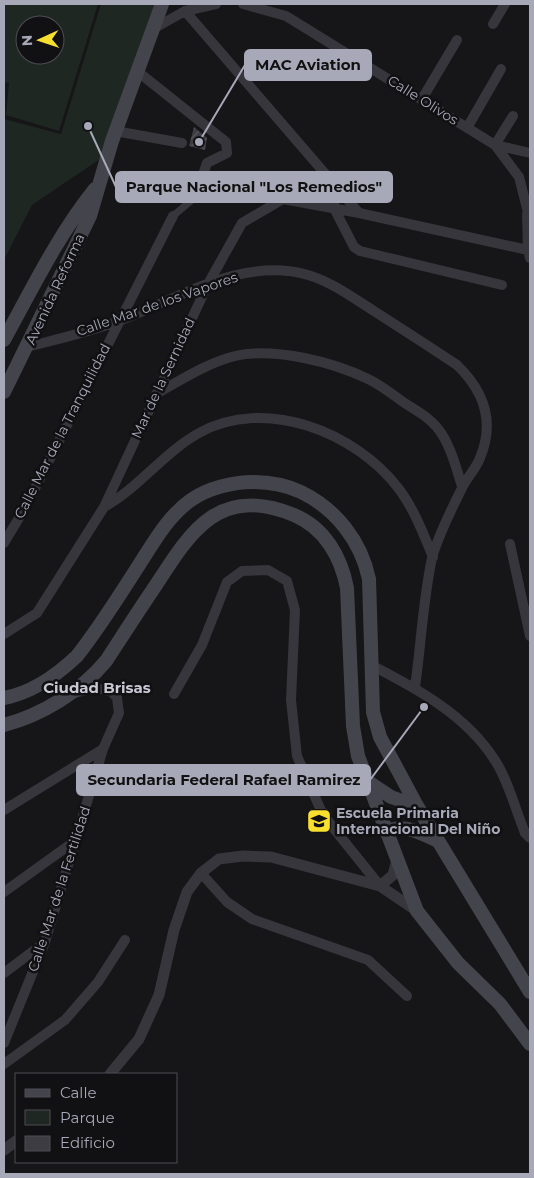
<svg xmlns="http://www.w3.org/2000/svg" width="534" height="1178" font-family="Montserrat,sans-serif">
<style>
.park{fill:#1f2722;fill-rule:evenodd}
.building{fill:url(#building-hatch)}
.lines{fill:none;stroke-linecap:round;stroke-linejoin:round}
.pedestrian{stroke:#37363c;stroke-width:7}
.minor{stroke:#37363c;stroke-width:10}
.tertiary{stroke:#37363c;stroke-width:11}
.secondary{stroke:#44444c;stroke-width:14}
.labels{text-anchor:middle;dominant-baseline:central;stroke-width:5;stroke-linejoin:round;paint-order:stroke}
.street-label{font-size:14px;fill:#a7a8b8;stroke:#111012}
.poi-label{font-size:14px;font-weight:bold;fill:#a7a8b8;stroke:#111012;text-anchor:start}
.neighbourhood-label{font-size:15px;font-weight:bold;fill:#c8c9d4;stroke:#111012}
.leader{fill:none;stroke:#a7a8b8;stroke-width:2}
.callout-dot{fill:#a7a8b8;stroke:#111012;stroke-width:2}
.callout{fill:#a7a8b8;stroke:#a7a8b8;stroke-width:2}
.callout-label{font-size:15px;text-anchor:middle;font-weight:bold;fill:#111}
</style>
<defs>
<pattern id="building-hatch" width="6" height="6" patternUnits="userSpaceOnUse" patternTransform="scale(1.25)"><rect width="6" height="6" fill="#3d3c42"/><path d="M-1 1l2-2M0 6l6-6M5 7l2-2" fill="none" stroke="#56555b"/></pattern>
</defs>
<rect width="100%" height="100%" fill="#161517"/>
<!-- park -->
<path class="park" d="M4 4H98L59 131 6 115 9 83 4 82ZM25 25H55V55H25Z
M101 4H156L100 159 32 205 4 260V119L61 134Z"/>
<!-- building -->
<path class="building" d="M194 127 207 138 205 150 189 146Z"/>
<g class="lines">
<!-- pedestrian -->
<path class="pedestrian" d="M173 216 193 199 197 192"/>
<!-- minor -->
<path class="minor" d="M243 4 286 16 495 145 519 177 530 220
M185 11 359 213
M493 24 505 4
M153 29 185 11 216 4
M137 71 226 142 227 153 207 163 197 192
M422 99 457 40
M467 128 501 69
M115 131 182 143
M495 145 530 153
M495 145 513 116
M335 185 334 208 354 247 360 251 502 285
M527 214 528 250 530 258
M27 347C58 339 89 332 119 321 178 299 242 256 308 275 332 282 353 298 374 311 402 329 430 347 457 365 484 391 495 422 480 458 476 469 467 477 462 488 453 506 437 539 432 558 423 600 421 645 415 687
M156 394C181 380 207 363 235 356 274 347 333 362 368 379 381 385 392 394 403 402 416 410 430 418 439 430 451 446 456 468 462 486
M104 507C139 488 163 453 199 433 265 396 356 432 399 489 414 509 423 533 433 557
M4 543 25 508 173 216
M510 544 530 636
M4 634 37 613 104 507 208 284 242 223 283 199 359 213 528 250
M371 665C416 688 466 715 494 759 507 777 516 811 525 833L530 838
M174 694 202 645 227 582 242 571 268 570 287 581 295 610 291 700 297 756 323 815 380 886
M4 810 103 749
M201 873 227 902 252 919 368 960 407 996
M4 892 75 841
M4 973 44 943
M4 1043 45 942 103 749 119 713 117 698 112 692 96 688 73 693
M4 1064 65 1020 98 982 125 940"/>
<!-- tertiary -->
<path class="tertiary" d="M380 886 393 875 397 860
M110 1074 139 1039 159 995 174 930 187 892 201 873 219 859 243 856 271 857 380 886 417 911
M4 1150 16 1141"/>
<!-- secondary -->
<path class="secondary" d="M4 340C32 289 58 235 95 189
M4 392 90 216 112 141 162 4
M4 698C31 693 57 675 77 656 100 627 119 596 139 565 154 542 168 516 191 500 208 488 233 482 253 482 270 482 286 485 301 492 336 509 361 541 369 579L373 712 380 737 417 806 530 992
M4 725C42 715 81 691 106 661 123 635 139 610 156 585 192 529 220 485 294 515 325 528 341 557 347 588L353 726 358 756 417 911 458 963 500 1004 530 1044
M367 781 391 797 417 806
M386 832C404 822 422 834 438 841"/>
</g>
<!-- icons -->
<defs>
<symbol id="school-square" viewBox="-11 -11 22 22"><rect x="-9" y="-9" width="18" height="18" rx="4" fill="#f6df2e" stroke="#111012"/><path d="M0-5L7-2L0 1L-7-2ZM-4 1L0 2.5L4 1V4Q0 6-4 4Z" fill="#111"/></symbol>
</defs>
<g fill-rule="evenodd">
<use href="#school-square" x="305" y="807" width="28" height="28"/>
</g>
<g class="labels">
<!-- street labels -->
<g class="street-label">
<text transform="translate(423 100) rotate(32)">Calle Olivos</text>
<text transform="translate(55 289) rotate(-65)">Avenida Reforma</text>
<text transform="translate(157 304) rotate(-19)">Calle Mar de los Vapores</text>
<text transform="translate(163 378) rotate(-65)">Mar de la Sernidad</text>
<text transform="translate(62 431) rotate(-63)">Calle Mar de la Tranquilidad</text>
<text transform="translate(59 889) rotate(-72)">Calle Mar de la Fertilidad</text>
</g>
<!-- poi labels -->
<g class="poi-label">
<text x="336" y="813">Escuela Primaria<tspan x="336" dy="16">Internacional Del Niño</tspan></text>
</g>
<!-- neighbourhood labels -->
<g class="neighbourhood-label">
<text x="97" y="687">Ciudad Brisas</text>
</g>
</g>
<!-- callouts -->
<path class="leader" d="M199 142L245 65M88 126L116 187M424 707L370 780"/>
<g class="callout-dot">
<circle cx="199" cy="142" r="5"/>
<circle cx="88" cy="126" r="5"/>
<circle cx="424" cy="707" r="5"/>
</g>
<g class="callout">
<rect x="245" y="50" width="126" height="30" rx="5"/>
<rect x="116" y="172" width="276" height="30" rx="5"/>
<rect x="77" y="765" width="293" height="30" rx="5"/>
</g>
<g class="callout-label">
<text x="308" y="70">MAC Aviation</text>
<text x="254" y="192">Parque Nacional "Los Remedios"</text>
<text x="224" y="785">Secundaria Federal Rafael Ramirez</text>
</g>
<!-- border -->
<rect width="534" height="1178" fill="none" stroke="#a7a8b8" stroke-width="10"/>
<!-- legend -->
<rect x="15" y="1073" width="162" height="90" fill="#111012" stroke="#4d4d54"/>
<rect x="25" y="1089" width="25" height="8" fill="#44444c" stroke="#4d4d54"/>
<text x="60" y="1098" font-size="15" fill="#a7a8b8">Calle</text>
<rect x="25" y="1110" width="25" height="15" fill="#1f2722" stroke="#4d4d54"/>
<text x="60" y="1123" font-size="15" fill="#a7a8b8">Parque</text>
<rect x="25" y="1136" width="25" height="15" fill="#3d3c42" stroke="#4d4d54"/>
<text x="60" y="1148" font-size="15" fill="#a7a8b8">Edificio</text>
<!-- north arrow -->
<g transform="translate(40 40) rotate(267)"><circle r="24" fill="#111012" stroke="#4d4d54"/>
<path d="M0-4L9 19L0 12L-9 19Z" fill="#f6df2e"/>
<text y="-8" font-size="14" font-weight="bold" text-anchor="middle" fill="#a7a8b8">N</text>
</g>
</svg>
